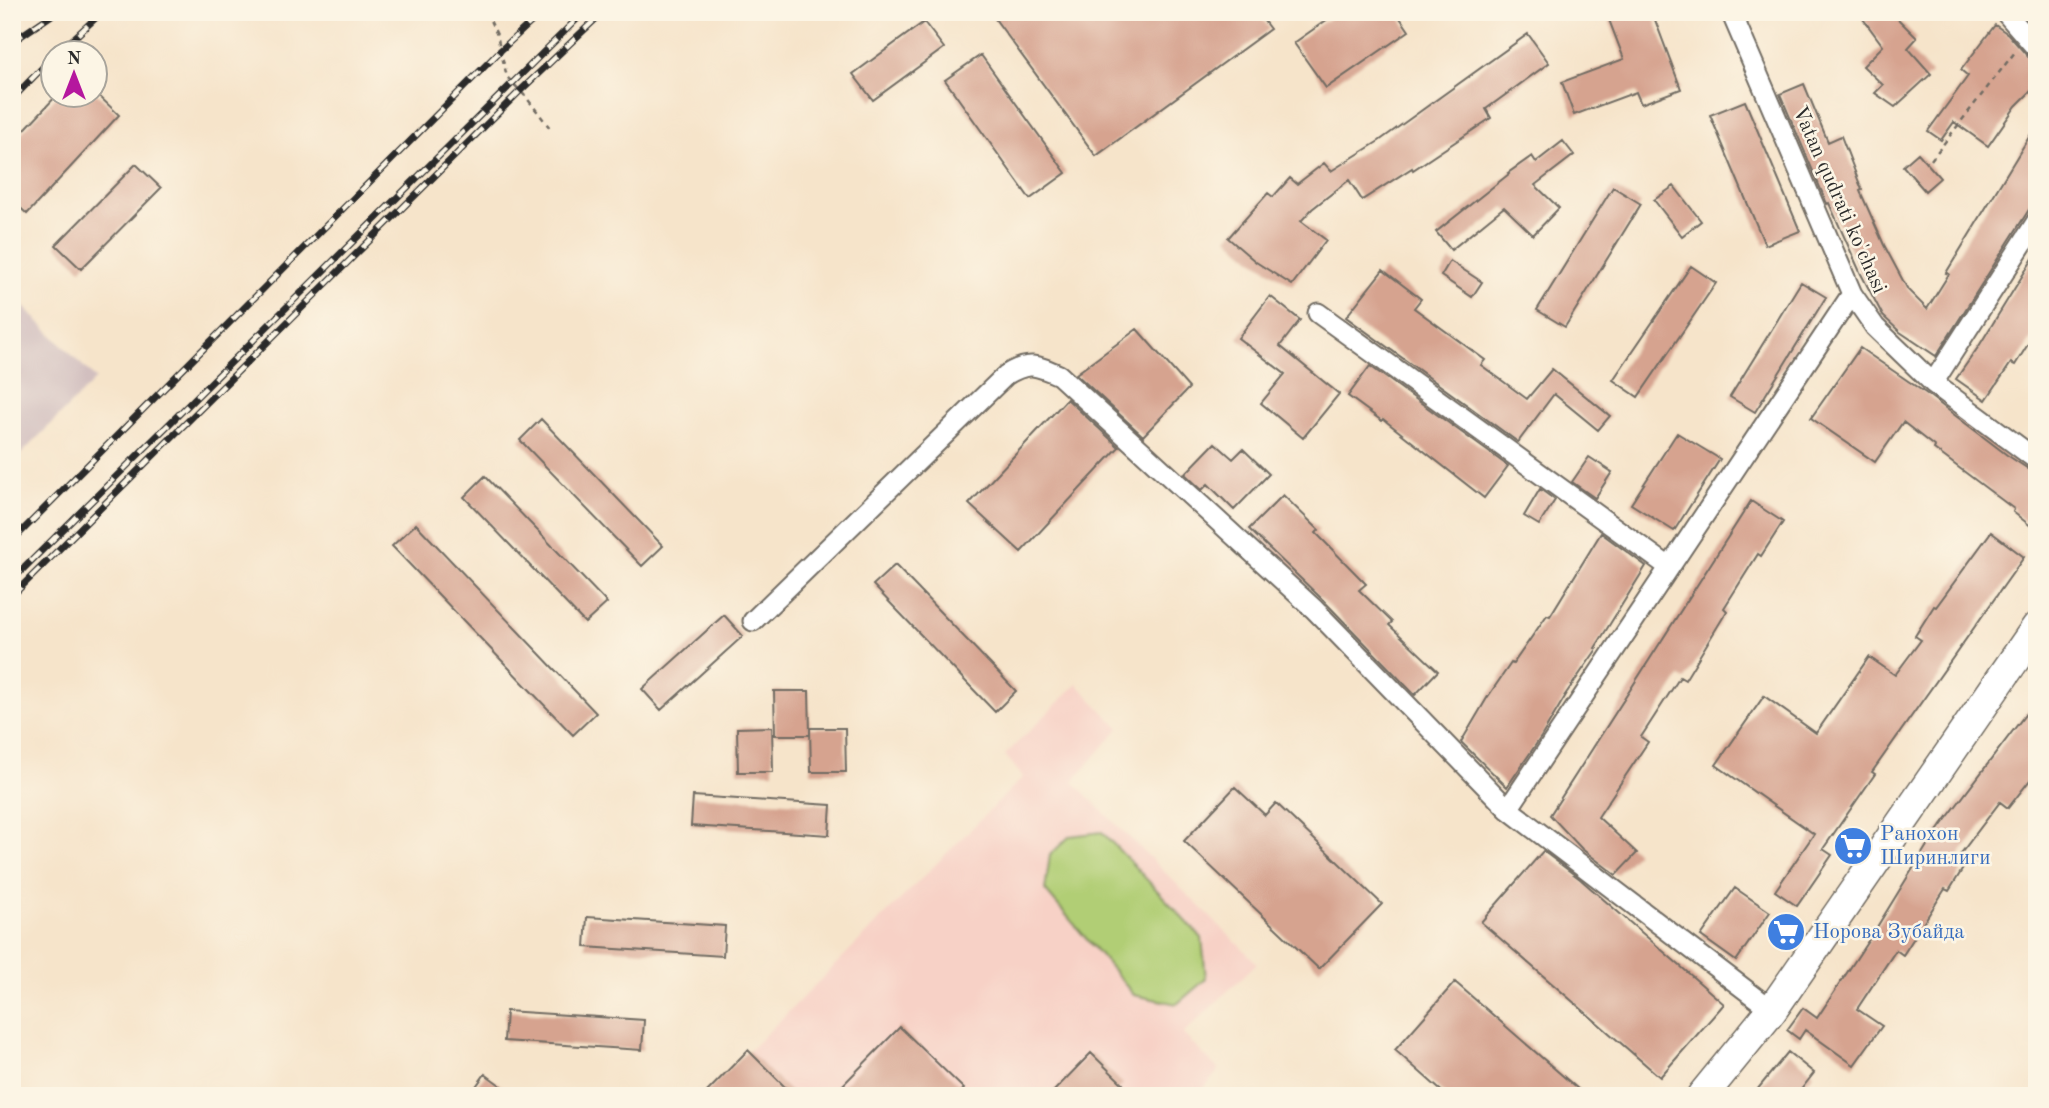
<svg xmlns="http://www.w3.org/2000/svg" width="2049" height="1108" font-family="'Old Standard TT',serif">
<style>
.built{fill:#f7d1c6}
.industrial{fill:#d2bfbf}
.green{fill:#b1ce74;stroke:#6e7c50;stroke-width:2}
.building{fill:#d6a38f}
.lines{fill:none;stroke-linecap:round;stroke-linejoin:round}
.lane-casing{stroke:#726c63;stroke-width:13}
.street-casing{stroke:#726c63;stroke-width:23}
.primary-casing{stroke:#726c63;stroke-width:33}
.path{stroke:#726c63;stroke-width:2.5;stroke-dasharray:5 5;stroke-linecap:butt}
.lane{stroke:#fff;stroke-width:10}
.street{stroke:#fff;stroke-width:19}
.primary{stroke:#fff;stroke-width:30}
.rail-casing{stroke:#2b2b2b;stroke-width:7}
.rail{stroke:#fcf5e5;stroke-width:4.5;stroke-dasharray:13;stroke-linecap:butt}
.labels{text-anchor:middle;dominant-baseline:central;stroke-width:5;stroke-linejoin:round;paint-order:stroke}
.street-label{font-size:21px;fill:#2b2b2b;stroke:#fcf5e5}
.shop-label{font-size:21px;fill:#366cbe;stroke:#fcf5e5;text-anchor:start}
</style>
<rect width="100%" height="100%" fill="#fcf5e5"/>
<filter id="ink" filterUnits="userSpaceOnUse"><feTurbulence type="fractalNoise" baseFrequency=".0143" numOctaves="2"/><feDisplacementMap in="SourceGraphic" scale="14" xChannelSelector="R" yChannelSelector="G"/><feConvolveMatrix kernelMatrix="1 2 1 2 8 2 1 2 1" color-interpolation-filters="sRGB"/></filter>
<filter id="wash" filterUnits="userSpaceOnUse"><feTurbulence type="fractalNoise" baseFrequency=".00686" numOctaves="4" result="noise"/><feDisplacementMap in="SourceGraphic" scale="28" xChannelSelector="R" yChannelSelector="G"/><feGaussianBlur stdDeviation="1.57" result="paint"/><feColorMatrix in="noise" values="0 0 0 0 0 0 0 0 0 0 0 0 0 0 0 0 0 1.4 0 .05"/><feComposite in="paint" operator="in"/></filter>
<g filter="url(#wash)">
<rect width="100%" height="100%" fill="#f6e4ca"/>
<!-- built -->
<path class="built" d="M1077 684 1119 728 1073 782 1257 963 1183 1034 1219 1070 1197 1096H704L1023 777 1005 755Z"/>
<!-- industrial -->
<path class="industrial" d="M12 295 96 379 12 463Z"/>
<!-- green -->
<path class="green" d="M1102 832 1202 938 1206 979 1177 1004 1134 995 1045 890 1050 855 1070 836Z"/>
<g id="blocks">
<!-- building -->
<path class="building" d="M990 12H1257L1270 29 1096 156Z
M1338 12H1396L1409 31 1326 88 1294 43Z
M1606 12H1652L1681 89 1641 104 1636 92 1574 115 1562 82 1624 59Z
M1858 12H1891L1917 38 1908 48 1931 74 1895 107 1875 93 1883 85 1863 66 1883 46Z
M924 22 944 48 873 100 853 74Z
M1995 25 2008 34 2028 57 2037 61V85L2016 106 1988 146 1954 122 1941 140 1928 131 1968 76 1961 70Z
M1528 34 1549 63 1486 109 1491 118 1413 170 1412 168 1362 200 1349 180 1312 209 1301 221 1326 240 1292 285 1256 262 1228 238 1268 193 1273 197 1290 178 1297 184 1324 163 1331 171 1379 141Z
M981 55 1066 173 1030 199 945 80Z
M1804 84 1828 142 1841 136 1862 190 1860 191 1884 245 1908 290 1927 309 1949 274 1946 273 2037 124V197L1936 356 1900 332 1883 316 1860 272 1829 203 1827 204 1780 94Z
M58 94H97L119 115 27 214 12 200V143Z
M1745 101 1800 231 1765 245 1710 115Z
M1563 141 1574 155 1535 185 1559 208 1533 235 1504 207 1451 250 1436 232 1509 174 1508 173 1532 156 1536 162Z
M1918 153 1940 178 1925 191 1903 166Z
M136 164 161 188 81 269 56 245Z
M1674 186 1701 221 1682 236 1654 200Z
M1613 187 1641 204 1565 327 1537 310Z
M2037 252V330L2015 365 2011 363 1986 400 1956 379 1979 346Z
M1450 261 1482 282 1472 297 1441 276Z
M1691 266 1716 283 1638 397 1613 380Z
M1383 270 1421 299 1414 308 1485 360 1481 365 1527 399 1552 369 1610 416 1598 430 1554 394 1518 442 1346 317Z
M1801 282 1826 297 1755 412 1730 397Z
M1270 296 1300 320 1280 346 1339 394 1303 438 1261 403 1285 374 1238 338Z
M1137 329 1189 388 1143 436 1076 374Z
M1860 348 1927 394 2007 455 2030 470 2037 472V531L2013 512 2014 509 1934 449 1935 447 1903 422 1875 462 1811 418Z
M1370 366 1508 466 1484 498 1383 419 1382 421 1348 396Z
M1067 399 1119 447 1021 552 969 504Z
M541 419 663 546 642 566 520 440Z
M1677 433 1720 459 1674 531 1631 504Z
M1215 443 1233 459 1243 449 1269 474 1234 510 1208 484 1202 490 1185 474Z
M1589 457 1612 472 1595 498 1572 482Z
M485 476 607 603 585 623 464 497Z
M1540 489 1555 500 1539 525 1524 516Z
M1283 495 1319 530 1316 533 1366 584 1359 590 1392 622 1389 625 1438 671 1415 695 1323 600 1249 529Z
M1751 501 1783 522 1761 556 1758 554 1724 608 1727 611 1685 680 1680 677 1641 737 1648 742 1598 817 1637 853 1616 875 1582 849 1550 815Z
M416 524 596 713 573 735 392 546Z
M1991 532 2024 557 1872 772 1875 774 1823 849 1832 855 1797 906 1775 891 1814 834 1716 765 1764 696 1816 733 1869 657 1895 675 1921 640 1915 636 1934 606 1936 607Z
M1601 533 1646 566 1595 648 1597 649 1565 695H1566L1541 737 1507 787 1461 742 1487 698 1511 663 1513 664 1547 615 1550 616Z
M895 565 1016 691 995 712 873 585Z
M724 615 743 636 661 710 642 689Z
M774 691H809L810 735H775Z
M2037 699V771L2008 808 2000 802 1959 856 1967 862 1949 891 1945 889 1903 955 1896 950 1857 1009 1882 1026 1854 1065 1805 1030 1799 1039 1787 1030 1803 1008 1817 1018 1872 935 1931 839Z
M772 727 773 772H738L737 728Z
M810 728H845L846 772H811Z
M1235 787 1265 815 1276 803 1382 904 1319 969 1184 841Z
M693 796 831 805 829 835 691 826Z
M1543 851 1580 879 1724 1004 1660 1077 1481 922Z
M1735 888 1770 912 1736 961 1701 936Z
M587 917 725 926 723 956 585 947Z
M1455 982 1586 1096H1447L1395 1050Z
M506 1011 644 1020 642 1050 504 1041Z
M900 1027 964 1089 957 1096H832Z
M748 1050 794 1096H703Z
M1788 1052 1814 1073 1796 1096H1752Z
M1091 1053 1123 1084 1112 1096H1049Z
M485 1074 515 1096H469Z"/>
</g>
</g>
<g filter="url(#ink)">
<use href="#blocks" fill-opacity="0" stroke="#726c63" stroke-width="2"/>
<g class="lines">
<defs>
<path id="lane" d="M12 330 15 327"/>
<path id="street" d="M1731 12 1852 294 1875 327 1933 383 2037 460
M2005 12 2037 49
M1318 313 1669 567
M1933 383 2037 221
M753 621 1006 375C1028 361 1037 365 1059 375L1314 609 1508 809 1772 1010
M1508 809 1852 294"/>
<path id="primary" d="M1702 1096 1772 1010 2037 627"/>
</defs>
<!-- lane casing -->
<use href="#lane" class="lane-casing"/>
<!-- street casing -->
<use href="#street" class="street-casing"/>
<!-- primary casing -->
<use href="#primary" class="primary-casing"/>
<!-- path -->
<path class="path" d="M486 12 497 35 507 77 526 97 550 128
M1931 160 2015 52"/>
<!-- lane -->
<use href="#lane" class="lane"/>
<!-- street -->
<use href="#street" class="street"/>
<!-- primary -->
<use href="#primary" class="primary"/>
<defs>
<path id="rail" d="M12 42 56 12
M59 52 102 12
M12 99 52 58
M12 541 501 50 542 12
M12 580 584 12
M12 596 520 91 603 12"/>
</defs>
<!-- rail casing -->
<use href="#rail" class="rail-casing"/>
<!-- rail -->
<use href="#rail" class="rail"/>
</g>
</g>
<!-- icons -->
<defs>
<symbol id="supermarket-disc" viewBox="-11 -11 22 22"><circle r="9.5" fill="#3f7fe0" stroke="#fcf5e5"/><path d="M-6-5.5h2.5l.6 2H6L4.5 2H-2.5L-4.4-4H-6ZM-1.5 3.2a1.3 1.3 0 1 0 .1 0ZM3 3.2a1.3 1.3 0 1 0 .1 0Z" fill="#fff"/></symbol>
</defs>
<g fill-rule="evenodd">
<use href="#supermarket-disc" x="1831" y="824" width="44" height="44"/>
<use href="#supermarket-disc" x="1764" y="910" width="44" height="44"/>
</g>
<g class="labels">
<!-- street labels -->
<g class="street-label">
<text transform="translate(1839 200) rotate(66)">Vatan qudrati ko'chasi</text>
</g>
<!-- shop labels -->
<g class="shop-label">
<text x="1880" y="834">Ранохон<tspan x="1880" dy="24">Ширинлиги</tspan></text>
<text x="1813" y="932">Норова Зубайда</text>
</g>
</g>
<!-- margin -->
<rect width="2049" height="1108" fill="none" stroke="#fcf5e5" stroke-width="42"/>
<!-- north arrow -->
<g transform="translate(74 74)"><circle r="33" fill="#fcf5e5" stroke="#a8a49b" stroke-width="2"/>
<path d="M0-5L12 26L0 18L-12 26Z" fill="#b5179e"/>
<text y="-10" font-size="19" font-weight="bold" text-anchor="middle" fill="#2b2b2b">N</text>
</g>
</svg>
